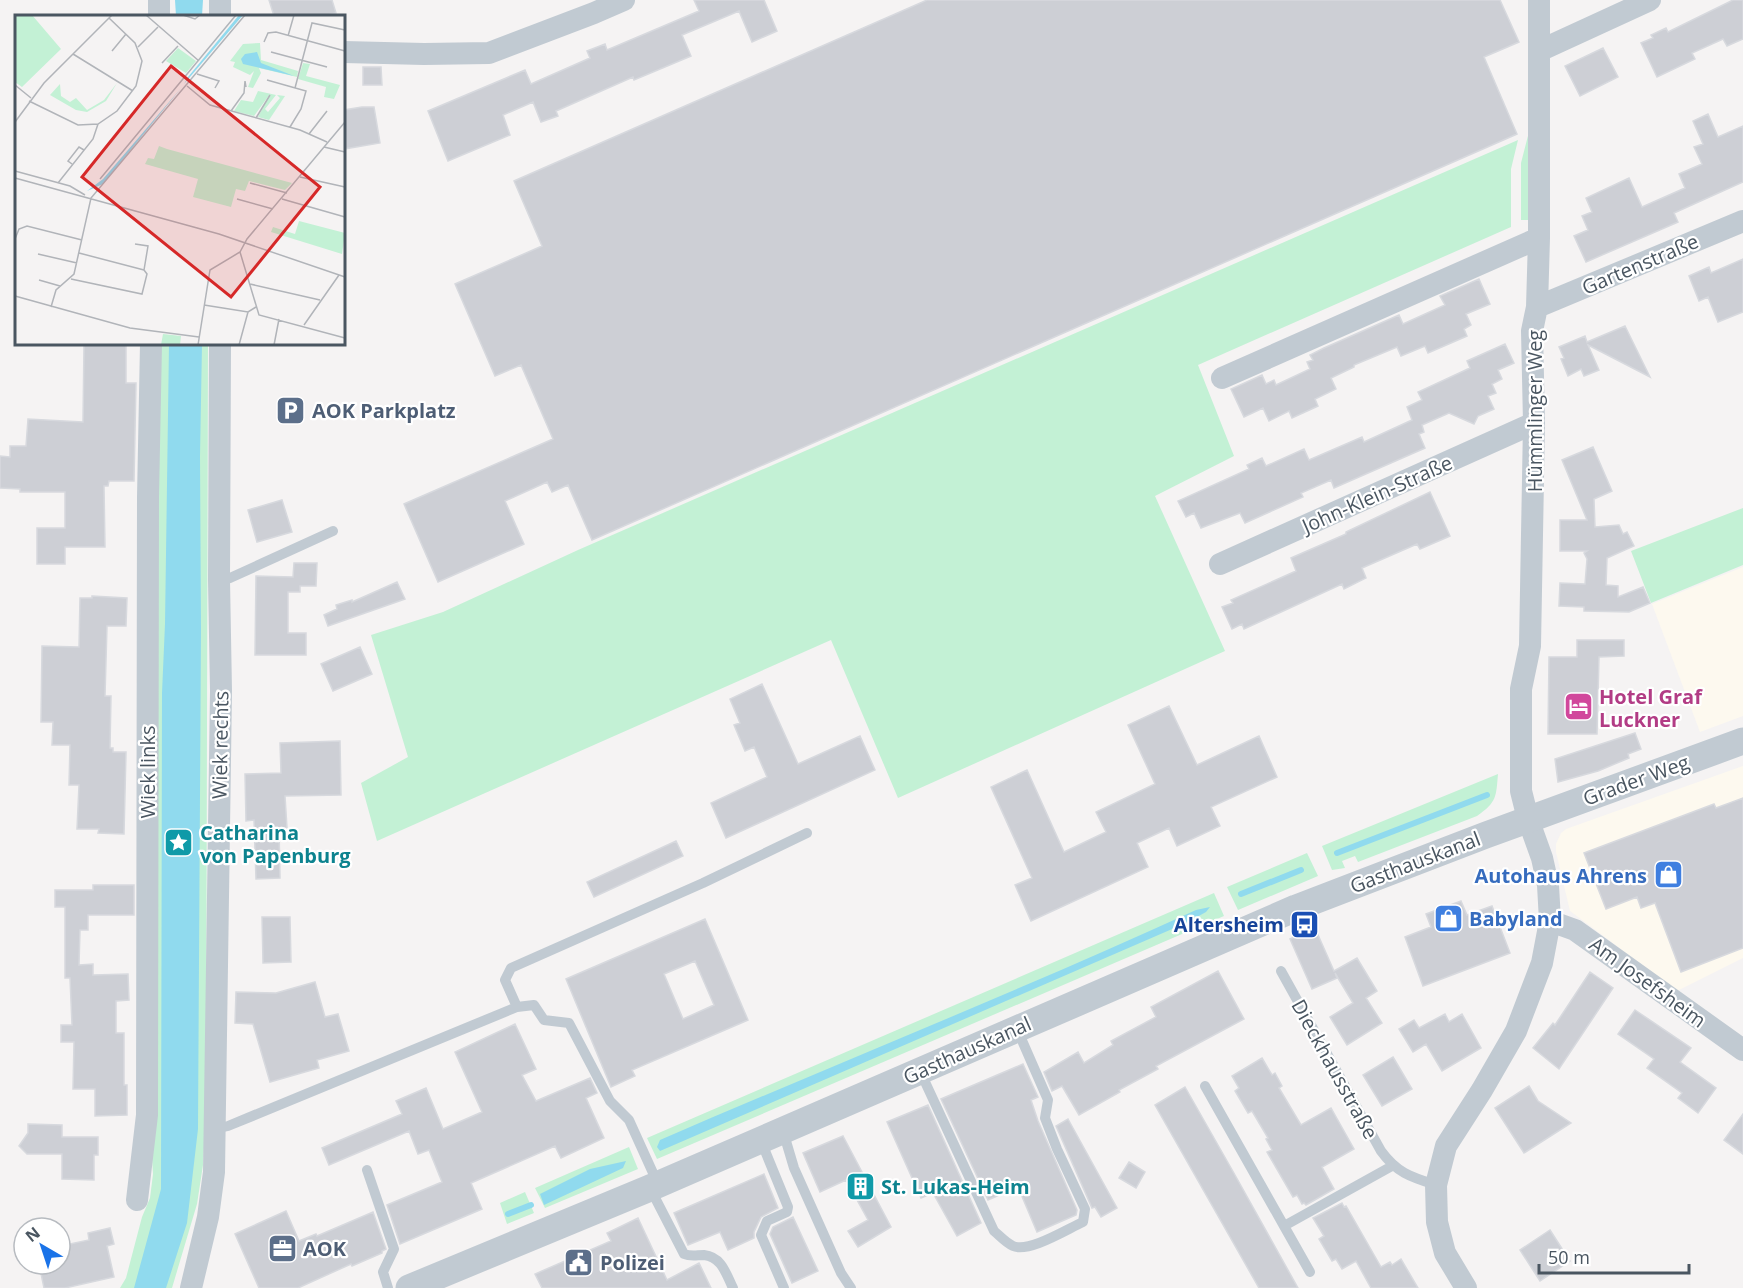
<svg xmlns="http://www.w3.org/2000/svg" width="1743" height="1288" font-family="'Open Sans',sans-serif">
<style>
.commercial{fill:#fdf9ef}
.green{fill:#c3f1d5}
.water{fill:#90daee}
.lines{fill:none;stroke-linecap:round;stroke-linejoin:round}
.stream{stroke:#90daee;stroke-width:6}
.building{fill:#cdcfd5;stroke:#d7d9de;stroke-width:1.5;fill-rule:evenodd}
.service{stroke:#c1cad2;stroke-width:10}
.minor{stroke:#c1cad2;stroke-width:22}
.tertiary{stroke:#c1cad2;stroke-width:27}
.labels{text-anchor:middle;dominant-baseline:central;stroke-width:4.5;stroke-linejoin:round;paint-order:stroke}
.street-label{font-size:20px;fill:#4a5661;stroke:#fff}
.service-label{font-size:20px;font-weight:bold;fill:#4e5e75;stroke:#fff;text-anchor:start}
.hotel-label{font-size:20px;font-weight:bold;fill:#b23c85;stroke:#fff;text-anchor:start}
.culture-label{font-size:20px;font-weight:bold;fill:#0d838f;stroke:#fff;text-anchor:start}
.shop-label{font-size:20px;font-weight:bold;fill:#366cbe;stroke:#fff;text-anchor:end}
.transit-label{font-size:20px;font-weight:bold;fill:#164399;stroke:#fff;text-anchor:end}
.inset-road{fill:none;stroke:#b1b4b9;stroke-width:1.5}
.view{fill:#d62828;fill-opacity:0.15;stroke:#d62828;stroke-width:3}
.inset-edge{fill:none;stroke:#4a5661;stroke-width:3}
</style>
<rect width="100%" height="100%" fill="#f5f3f3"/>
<!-- commercial -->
<path class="commercial" d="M1743 567V716L1700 732 1652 604Z
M1743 766V958L1677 991 1570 911 1556 852V844L1561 833 1566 829Z"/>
<!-- green -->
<path class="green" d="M1530 128 1529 220H1521V163Z
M1518 140 1511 169V227L1198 365 1234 456 1155 496 1225 651 898 798 831 640 377 841 361 783 408 757 371 635 443 612 578 550Z
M159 344H208L206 1113 203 1165 197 1204 172 1288H120L126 1278 142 1217 150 1198 153 1174 151 1142Z
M1743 508V565L1651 603 1631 551Z
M1498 774C1496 797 1497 802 1477 816L1358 862 1355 856 1342 861 1345 868 1332 870 1322 846Z
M1307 853 1318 876 1238 910 1227 887Z
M1214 893 1224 916 657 1159 647 1138Z
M629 1147 638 1169 545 1208 535 1188Z
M525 1192 534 1213 507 1224 500 1203Z"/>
<!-- water -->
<path class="water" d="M175 0H203L202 16H176Z
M169 344H202L200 456 201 629 198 1129 187 1223 166 1288H134L161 1189 162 693 165 624Z
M1210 907 1206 912 1186 923 660 1151 657 1147 660 1140C838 1063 1019 991 1196 910Z
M626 1161 623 1168 544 1205 540 1194 590 1169Z"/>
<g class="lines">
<!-- stream -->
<path class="stream" d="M1337 853 1487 795
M1241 894 1301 870
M508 1214 531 1205"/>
</g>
<!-- building -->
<path class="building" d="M269 0H332L336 13 323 16H274Z
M694 0H764L777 31 752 42 739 11 682 35 691 56 634 80 633 77 556 111 558 116 541 122 533 102 503 115 510 135 448 161 428 111 525 70 531 84 590 58 587 51 605 44 607 50 699 11Z
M927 0H1500L1519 42 1484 57 1517 134 592 540 568 485 552 492 547 482 505 501 524 544 438 582 404 504 553 439 521 365 495 376 455 284 542 246 514 181Z
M1733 0H1743V39L1727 46 1723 39 1692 53 1695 59 1657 77 1641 43 1653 38 1651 35 1666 28 1668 32Z
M1603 48 1618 77 1580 96 1565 66Z
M363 67H381L382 85H363Z
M362 107H374L380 143 344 149V110Z
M1708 114 1718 137 1743 126V182L1674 213 1678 222 1586 262 1574 236 1588 230 1582 216 1592 212 1586 198 1629 178 1642 207 1685 188 1679 174 1702 164 1694 147 1703 144 1693 121Z
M1743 259V312L1718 322 1708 297 1699 301 1689 276 1709 267 1711 273Z
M1479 279 1490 304 1466 314 1471 325 1464 329 1467 336 1428 353 1425 346 1401 356 1397 347 1354 365V367L1331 378 1336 389 1315 399 1318 406 1292 418 1289 411 1269 421 1263 408 1244 417 1231 389 1262 375 1266 384 1274 380 1276 385 1310 369 1307 362 1313 360 1310 355 1324 348 1399 315 1403 324 1445 305 1440 296Z
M1625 326 1650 377 1588 345 1599 370 1584 376 1581 369 1568 376 1561 359 1564 358 1559 347 1585 336 1587 342Z
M84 344H126V383H136L134 481H109L108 486H104L105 547H65V564H37V528H65V492H20V489L0 488V456L10 457V446H26L28 419 83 422Z
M1505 344 1514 363 1498 370 1502 379 1492 384 1496 393 1488 396 1494 409 1478 416 1474 424 1449 413 1422 425 1424 432 1419 434 1425 448 1334 488 1331 480 1301 493 1303 497 1245 523 1240 513 1201 528 1194 513 1186 517 1178 501 1249 469 1247 465 1262 458 1266 466 1304 449 1309 460 1362 437 1364 442 1412 420 1407 407 1422 400 1418 392 1470 368 1467 361Z
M1593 447 1612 491 1594 499 1595 527 1619 525 1623 534 1627 532 1634 546 1607 558 1606 585 1618 586V597L1643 587 1650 603 1629 612 1584 611V607L1559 606 1560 583 1585 584 1587 559 1584 553 1587 551H1560V520H1587L1562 460Z
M1430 492 1450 536 1420 549 1417 544 1362 568 1366 578 1344 589 1342 584 1244 629 1242 624 1232 629 1222 607 1233 603 1231 600 1296 571 1291 558 1346 534V532Z
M282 500 292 532 257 542 248 510Z
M294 563H317L316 586H300V592H288V633H306V655H255L256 576 293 577Z
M397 582 405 599 328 626 324 615 337 609 336 605 352 600V602Z
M92 596 127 598 126 626H107L105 696H111L110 748H113V752H126L124 834 98 833 99 829H77L79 785H69L70 745H52L53 722H41L42 646 79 647 80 598H92Z
M1577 640H1624V656L1599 657 1597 734H1548L1549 657H1577Z
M360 647 372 674 333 691 321 664Z
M762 684 798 764 860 736 875 770 726 838 711 803 767 777 754 747 745 751 734 725 740 723 730 699Z
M1169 706 1197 765 1259 736 1277 777 1211 807 1220 826 1177 846 1169 828 1137 843 1148 867 1031 921 1015 885 1032 878 991 787 1027 770 1064 852 1106 832 1096 812 1155 784 1128 725Z
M1635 733 1641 749 1628 754 1629 758 1598 771 1558 782 1555 759Z
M340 741 341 795 285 796 287 828H279L280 878 256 879 254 820 246 821 245 774 281 773 280 743Z
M1743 798V948L1681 972 1655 903 1641 908 1637 897 1606 909 1584 853 1714 804 1716 808Z
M676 841 683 856 594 897 587 882Z
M93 885H134V915H88V930H80L79 965 93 964V975L128 974 129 1000 116 1001V1033H124V1085H127V1115L95 1116V1089H73L74 1042H61V1025H72L70 978H65V907H55V890H93Z
M1461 901 1467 915 1492 906 1510 953 1423 986 1405 937 1431 927 1426 914Z
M262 917H290L291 962 263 963Z
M705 919 748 1020 632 1070 635 1076 611 1087 566 979ZM695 961 714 1005 683 1019 664 974Z
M1315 928 1334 971 1357 958 1377 991 1366 998 1382 1023 1347 1045 1330 1017 1353 1003 1335 973 1337 978 1312 989 1290 939Z
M1218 971 1244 1019 1156 1066 1158 1069 1119 1090 1120 1092 1079 1115 1062 1086 1052 1091 1044 1072 1078 1052 1084 1063 1113 1045 1111 1041 1156 1017 1151 1007Z
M1590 972 1613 988 1559 1069 1533 1048 1553 1023 1555 1025Z
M315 982 325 1017 338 1014 349 1051 317 1060 319 1068 270 1082 253 1024 235 1023 236 992 276 993Z
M1635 1010 1691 1048 1680 1062 1716 1088 1698 1113 1678 1098 1682 1093 1647 1068 1654 1059 1618 1034Z
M1445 1014 1449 1022 1462 1014 1481 1048 1442 1071 1426 1044 1413 1052 1399 1029 1414 1020 1419 1028Z
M515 1024 536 1069 522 1075 536 1101 590 1078 597 1093 586 1098 604 1138 561 1158 555 1146 471 1183 482 1209 400 1244 387 1205 442 1182 429 1150 418 1154 409 1131 329 1165 322 1148 402 1114 396 1101 426 1088 443 1129 482 1112 455 1052Z
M1393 1057 1412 1089 1382 1106 1363 1075Z
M1262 1058 1272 1075 1275 1073 1282 1086 1279 1088 1301 1125 1331 1108 1354 1149 1322 1167 1334 1189 1306 1205 1304 1203 1302 1204 1297 1195 1293 1197 1267 1152 1272 1150 1266 1139 1268 1138 1252 1111 1248 1113 1235 1091 1239 1088 1232 1076Z
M1023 1064 1038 1097 1031 1100 1038 1121 1077 1210 1076 1215 1037 1232 1018 1187 988 1200 941 1099Z
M1529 1086 1538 1101 1571 1123 1524 1153 1495 1108Z
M1185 1087 1235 1175 1298 1288H1259L1155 1105Z
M928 1105 981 1223 957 1236 933 1193 921 1198 887 1122Z
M1743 1114V1154L1724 1140Z
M1068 1119 1117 1208 1101 1217 1095 1207 1092 1208 1056 1126Z
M28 1124 62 1125V1137H98V1155H94V1180L62 1179V1154H27L19 1146 28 1133Z
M843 1136 891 1227 858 1247 848 1231 868 1220 846 1180 820 1192 803 1153Z
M1129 1162 1145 1172 1136 1188 1119 1178Z
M764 1174 778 1208 761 1217 754 1232V1238L728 1250 720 1232 688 1245 674 1213Z
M1342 1203 1344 1207 1346 1206 1381 1267 1390 1262 1392 1265 1401 1259 1418 1288H1371L1356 1261 1342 1269 1336 1259 1332 1261 1319 1239 1324 1236 1313 1218Z
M286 1211 299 1241 316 1234 317 1236 373 1212 386 1249 382 1251V1253L352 1266 351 1264 298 1288H259L235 1234Z
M793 1217 818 1271 792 1283 770 1234 773 1227Z
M638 1218 667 1280 699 1263 711 1288H542L535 1274 611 1241 607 1233Z
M110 1228 114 1244 107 1246 114 1277 65 1288H44L39 1264H60V1246L89 1240 88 1233Z
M1550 1230 1570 1261 1540 1281 1520 1250Z"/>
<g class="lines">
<!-- service -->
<path class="service" d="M219 580 230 578 333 531
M1281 971 1381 1151C1397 1173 1411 1177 1436 1185
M517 1007 505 980 511 968 703 883 807 833
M920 1071 994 1231C1000 1236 1006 1243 1013 1246 1029 1253 1067 1229 1083 1222L1085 1209 1057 1149 1045 1118 1048 1100 1017 1029
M1205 1086 1284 1226 1392 1166
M215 1129 228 1126 517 1007 534 1005 544 1020 569 1023 610 1101 629 1120 658 1184
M783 1131 794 1168 841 1273 851 1288
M761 1141 788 1207 787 1212 767 1221 761 1235 784 1288
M367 1170 394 1249 383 1272 388 1288
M650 1188 684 1254C691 1257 697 1255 704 1255 722 1257 726 1274 733 1288
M1284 1226 1310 1272"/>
<!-- minor -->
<path class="minor" d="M159 16V0
M220 16V0
M1539 51 1650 0
M344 52 424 54 489 53 594 13 624 0
M1537 307 1743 221
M1222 378 1539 238
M1220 564 1534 423
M1550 921 1575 930 1743 1050
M137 1200 147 1115 148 497 151 344
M191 1288 208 1217 214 1172 221 691 219 580 220 344
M1466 1288 1445 1253 1437 1222 1436 1185 1446 1146 1482 1090 1516 1031 1542 963 1550 921 1548 885 1542 858 1528 819 1521 791V689L1530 646 1534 423 1532 331 1537 307 1539 238V0"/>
<!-- tertiary -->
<path class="tertiary" d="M409 1288 650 1188 1296 908 1486 835 1743 741"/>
</g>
<!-- icons -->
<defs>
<symbol id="parking-square" viewBox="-11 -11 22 22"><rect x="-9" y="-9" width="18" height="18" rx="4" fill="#5c6f8a" stroke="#fff"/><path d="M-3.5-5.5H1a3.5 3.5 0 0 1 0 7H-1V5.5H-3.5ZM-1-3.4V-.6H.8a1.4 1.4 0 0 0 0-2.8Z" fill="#fff"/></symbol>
<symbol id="hotel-square" viewBox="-11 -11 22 22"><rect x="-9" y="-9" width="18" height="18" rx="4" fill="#d1479c" stroke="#fff"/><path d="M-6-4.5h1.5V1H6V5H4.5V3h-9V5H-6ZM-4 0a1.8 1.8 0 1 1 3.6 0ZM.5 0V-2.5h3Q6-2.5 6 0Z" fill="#fff"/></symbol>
<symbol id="sight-square" viewBox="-11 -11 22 22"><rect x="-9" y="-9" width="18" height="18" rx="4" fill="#0f9aa8" stroke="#fff"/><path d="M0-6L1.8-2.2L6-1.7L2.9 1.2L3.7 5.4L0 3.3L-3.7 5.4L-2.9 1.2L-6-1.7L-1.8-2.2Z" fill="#fff"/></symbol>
<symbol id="shop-square" viewBox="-11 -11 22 22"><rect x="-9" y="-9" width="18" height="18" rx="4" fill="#3f7fe0" stroke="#fff"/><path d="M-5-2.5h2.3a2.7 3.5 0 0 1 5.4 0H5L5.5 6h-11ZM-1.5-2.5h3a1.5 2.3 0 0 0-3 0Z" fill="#fff"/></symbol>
<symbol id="bus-square" viewBox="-11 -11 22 22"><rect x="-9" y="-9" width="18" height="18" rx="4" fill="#1a4fb4" stroke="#fff"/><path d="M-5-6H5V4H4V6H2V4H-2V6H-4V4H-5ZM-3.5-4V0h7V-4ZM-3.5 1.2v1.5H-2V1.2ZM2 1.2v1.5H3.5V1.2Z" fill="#fff"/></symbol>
<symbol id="building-square" viewBox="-11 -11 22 22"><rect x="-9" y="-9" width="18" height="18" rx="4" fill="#0f9aa8" stroke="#fff"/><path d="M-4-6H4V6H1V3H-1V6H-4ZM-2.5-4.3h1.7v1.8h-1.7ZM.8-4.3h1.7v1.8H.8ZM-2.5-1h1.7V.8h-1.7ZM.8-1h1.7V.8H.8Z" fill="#fff"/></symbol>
<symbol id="office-square" viewBox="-11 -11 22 22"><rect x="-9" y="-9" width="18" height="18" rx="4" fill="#5c6f8a" stroke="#fff"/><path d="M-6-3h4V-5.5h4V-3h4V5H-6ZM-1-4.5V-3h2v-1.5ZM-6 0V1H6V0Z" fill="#fff"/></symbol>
<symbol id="civic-square" viewBox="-11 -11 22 22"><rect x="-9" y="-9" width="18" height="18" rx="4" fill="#5c6f8a" stroke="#fff"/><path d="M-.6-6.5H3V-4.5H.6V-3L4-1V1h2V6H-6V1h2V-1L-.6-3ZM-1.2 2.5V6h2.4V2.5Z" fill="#fff"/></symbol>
</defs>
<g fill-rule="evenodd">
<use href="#parking-square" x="274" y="394" width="33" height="33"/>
<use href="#hotel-square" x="1562" y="690" width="33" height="33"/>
<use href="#sight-square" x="162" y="826" width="33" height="33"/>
<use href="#shop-square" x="1652" y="858" width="33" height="33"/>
<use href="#shop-square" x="1432" y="902" width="33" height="33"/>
<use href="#bus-square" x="1288" y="908" width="33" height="33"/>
<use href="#building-square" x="844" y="1170" width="33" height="33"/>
<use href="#office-square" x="266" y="1232" width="33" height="33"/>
<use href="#civic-square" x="562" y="1246" width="33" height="33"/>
</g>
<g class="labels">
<!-- street labels -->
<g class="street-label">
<text transform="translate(1640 264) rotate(-23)">Gartenstraße</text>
<text transform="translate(1534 411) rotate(-90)">Hümmlinger Weg</text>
<text transform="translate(1377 494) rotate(-24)">John-Klein-Straße</text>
<text transform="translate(220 745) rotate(-89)">Wiek rechts</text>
<text transform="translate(147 772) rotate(-90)">Wiek links</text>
<text transform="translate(1636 780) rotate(-20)">Grader Weg</text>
<text transform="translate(1415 862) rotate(-21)">Gasthauskanal</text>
<text transform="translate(1648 982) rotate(36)">Am Josefsheim</text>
<text transform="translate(967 1050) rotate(-24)">Gasthauskanal</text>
<text transform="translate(1335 1069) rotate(61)">Dieckhausstraße</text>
</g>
<!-- service labels -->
<g class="service-label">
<text x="312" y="410">AOK Parkplatz</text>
<text x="303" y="1248">AOK</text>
<text x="600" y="1262">Polizei</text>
</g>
<!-- hotel labels -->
<g class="hotel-label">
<text x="1599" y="696">Hotel Graf<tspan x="1599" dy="23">Luckner</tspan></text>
</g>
<!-- culture labels -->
<g class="culture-label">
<text x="200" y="832">Catharina<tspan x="200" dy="23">von Papenburg</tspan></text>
<text x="881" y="1186">St. Lukas-Heim</text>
</g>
<!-- shop labels -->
<g class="shop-label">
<text x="1647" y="875">Autohaus Ahrens</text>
<text x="1469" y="918" text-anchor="start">Babyland</text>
</g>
<!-- transit labels -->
<g class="transit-label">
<text x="1284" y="924">Altersheim</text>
</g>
</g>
<!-- overview -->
<g transform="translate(15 15)">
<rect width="330" height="330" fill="#f5f3f3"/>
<path d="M0 0H17L46 34 7 72 0 67ZM245 28 246 45 283 56 282 62 244 53 246 58 238 73 233 72 239 56 235 60 218 52 220 47 215 46 228 29ZM163 33 181 46 171 58 151 46ZM288 48 295 49 291 61 325 70 319 84 309 82 311 72 283 64ZM102 68 91 86 72 97 61 95 35 80 45 69 46 81 55 87 61 83 72 95 89 85ZM243 76 261 80 250 94 253 97 265 83 262 80 270 81 254 105 243 102 255 79 239 101 219 96 226 85 238 87ZM144 131 152 134 277 168 270 175 234 166 230 176 221 174 216 192 178 182 183 164 130 149 133 143 139 144ZM284 206 330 218 327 239 256 217 258 212 280 219ZM148 319 166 321 165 330H146Z" fill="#c3f1d5"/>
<path d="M224 0H228L169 69 173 62ZM242 37 246 48 279 61 228 49 226 44 230 39ZM167 72 88 169 72 176 88 164Z" fill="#90daee"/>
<path class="inset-road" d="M131 0 184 46M168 0 180 4 185 0M273 21 279 0M249 27 253 18 261 17 330 36M123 32 143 12M97 36 111 19M256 37 312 52M58 39 118 76M147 48 163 31M182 59 204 66 200 73M252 65 291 76 286 94 275 112M0 70 16 83M172 71 195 90 285 115 312 127M280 73 297 8 330 15M14 86 63 110 83 109 102 96 121 71 127 46 120 28 94 3M216 96 229 78 230 66 231 72M241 103 255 80M0 107 29 68 97 0M294 119 312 96M309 132 330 137M57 149 53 146 64 132 69 135M0 156 55 171 70 180M285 162 330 172M0 163 204 219 330 262M85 164 221 0M43 168 78 124 83 109M235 168 272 178M222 184 258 194M267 184 330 202M0 224 4 214 12 211 67 225M120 229 133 231 129 255M225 237 244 300 330 323M64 238 129 255M23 239 62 248M56 264 127 279 132 259 129 255M24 265 45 271M235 269 305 285M0 281 115 313 184 322M189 290 233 297 241 292M36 292 41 275 59 259 76 183 230 0M289 310 324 260M183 330 195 255 225 237 232 224 330 107M224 330 233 297M259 330 264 304"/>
<path class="view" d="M156 51 305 172 216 282 67 162Z"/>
<rect width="330" height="330" class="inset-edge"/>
</g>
<!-- north arrow -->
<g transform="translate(42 1246) rotate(321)"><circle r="28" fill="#ffffff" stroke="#b7bbc0" stroke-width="1.5"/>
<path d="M0-4.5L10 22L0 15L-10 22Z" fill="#1a73e8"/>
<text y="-9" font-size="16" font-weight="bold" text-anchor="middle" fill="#4a5661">N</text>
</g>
<!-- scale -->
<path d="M1539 1264v9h150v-9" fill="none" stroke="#4a5661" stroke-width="3"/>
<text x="1548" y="1264" font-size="18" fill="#4a5661" stroke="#ffffff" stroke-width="4.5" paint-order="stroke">50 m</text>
</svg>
